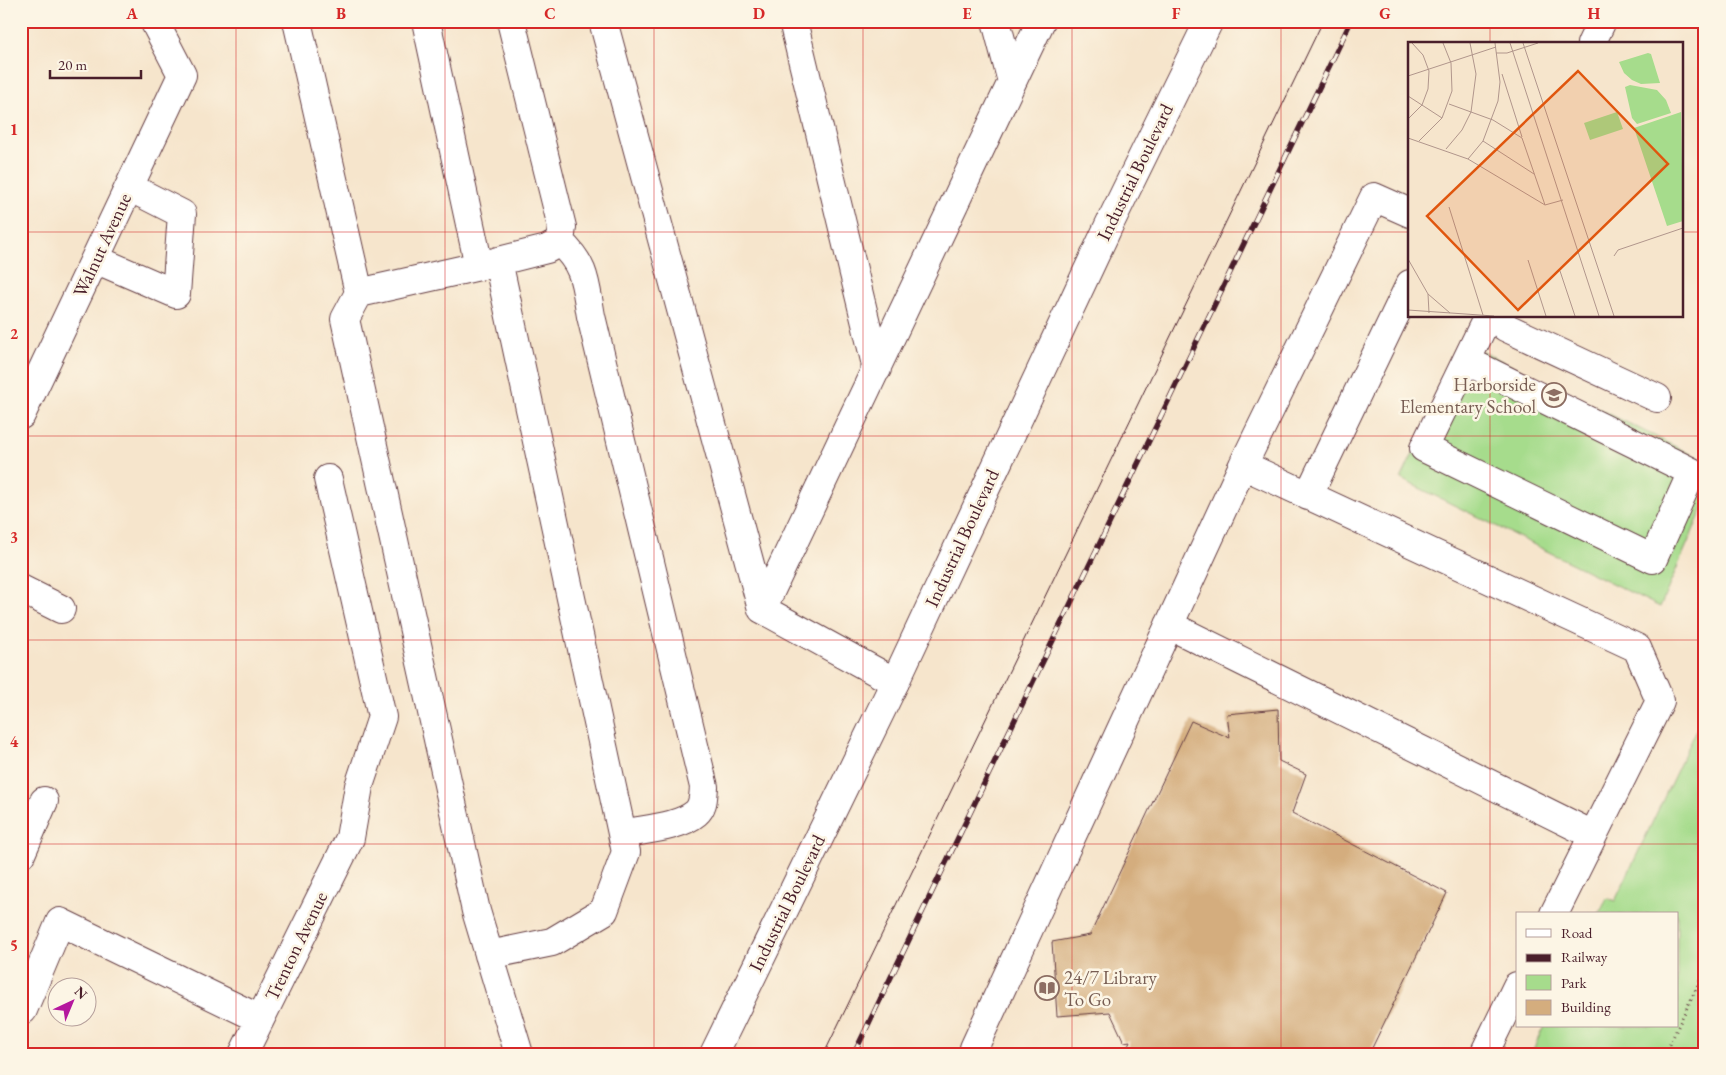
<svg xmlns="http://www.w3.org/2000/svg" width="1726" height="1075" font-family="'EB Garamond',serif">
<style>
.green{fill:#a6dc8c;stroke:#787e5c}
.building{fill:#d4ad7e}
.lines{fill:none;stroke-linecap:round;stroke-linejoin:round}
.minor-casing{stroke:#643d43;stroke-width:30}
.major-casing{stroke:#643d43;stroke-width:30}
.path{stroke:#643d43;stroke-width:3;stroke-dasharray:1 4;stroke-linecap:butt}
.minor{stroke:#fff;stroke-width:28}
.major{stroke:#fff;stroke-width:28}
.tram{stroke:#4a1f2b;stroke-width:1}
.rail-casing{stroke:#4a1f2b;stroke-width:5.5}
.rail{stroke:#fcf5e5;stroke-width:4;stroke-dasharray:11;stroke-linecap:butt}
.grid{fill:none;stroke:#d62828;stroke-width:1;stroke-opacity:0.55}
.labels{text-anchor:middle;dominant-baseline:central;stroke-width:5;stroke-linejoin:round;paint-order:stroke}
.street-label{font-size:19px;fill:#4a1f2b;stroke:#fcf5e5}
.education-label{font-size:19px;fill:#785e54;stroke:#fcf5e5;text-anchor:end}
.inset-road{fill:none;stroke:#b1968c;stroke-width:1}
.view{fill:#e0560e;fill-opacity:0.15;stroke:#e0560e;stroke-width:2.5}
.inset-edge{fill:none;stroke:#4a1f2b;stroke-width:2.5}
.neatline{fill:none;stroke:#d62828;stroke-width:2}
.grid-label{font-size:16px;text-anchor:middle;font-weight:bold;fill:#d62828}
</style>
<rect width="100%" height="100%" fill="#fcf5e5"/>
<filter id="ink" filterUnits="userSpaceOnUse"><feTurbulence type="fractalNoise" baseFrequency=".02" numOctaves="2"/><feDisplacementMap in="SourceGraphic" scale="10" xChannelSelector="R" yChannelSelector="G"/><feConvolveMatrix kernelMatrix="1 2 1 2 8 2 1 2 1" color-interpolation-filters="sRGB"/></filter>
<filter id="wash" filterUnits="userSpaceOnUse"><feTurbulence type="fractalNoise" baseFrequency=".0096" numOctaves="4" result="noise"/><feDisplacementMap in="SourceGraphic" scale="20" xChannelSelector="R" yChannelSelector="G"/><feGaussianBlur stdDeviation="1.12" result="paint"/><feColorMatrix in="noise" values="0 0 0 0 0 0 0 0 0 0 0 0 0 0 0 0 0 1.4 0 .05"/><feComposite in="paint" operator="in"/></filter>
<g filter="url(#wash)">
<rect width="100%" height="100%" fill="#f6e5cc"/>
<!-- green -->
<path class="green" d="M1465 343 1705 461V503L1660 607 1401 479Z
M1705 711V1054H1531L1544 1026H1677V914H1599L1607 898 1615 901Z"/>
<g id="blocks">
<!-- building -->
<path class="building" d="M1278 709 1279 761 1306 774 1292 813 1447 893 1372 1048 1383 1054H1124L1130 1041 1124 1042 1110 1012 1057 1016 1052 942 1090 935 1191 721 1230 738 1227 714Z"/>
</g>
</g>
<g filter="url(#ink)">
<use href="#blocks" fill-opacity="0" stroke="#643d43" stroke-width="1"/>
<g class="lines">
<defs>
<path id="minor" d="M297 21 359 293 345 319 476 911 519 1054
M426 21 479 266
M603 21 762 609 895 682
M793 21 877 369
M1591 44 1602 21
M1012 82 1041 21
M1410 213 1374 197 1243 465 1637 648 1660 701 1554 914
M560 242C586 266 585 283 591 316L704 787C703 796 704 806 696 813 678 828 644 829 622 834
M95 259 176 294 182 214 129 187
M359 293 479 266 547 249 560 242 562 227 511 21
M1499 316 1505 327 1657 398
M1467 361 1692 472 1653 559 1424 448 1488 316
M21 415 182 75 154 21
M1308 496 1410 284
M21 589 61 609
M762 609 1012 82 996 21
M1169 625 1593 835
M21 854 44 801
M489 955 552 942 604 911 626 852 498 261
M23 1010 60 922 260 1019
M243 1054 350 838 359 786 382 717 328 479
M974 1054V1048L1243 465
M1484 1054 1517 986"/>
<path id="major" d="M714 1054 895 682 1110 223 1209 21"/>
</defs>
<!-- minor casing -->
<use href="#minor" class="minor-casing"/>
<!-- major casing -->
<use href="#major" class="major-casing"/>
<!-- path -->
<path class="path" d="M1665 1054 1705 970"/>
<!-- minor -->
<use href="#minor" class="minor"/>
<!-- major -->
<use href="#major" class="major"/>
<!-- tram -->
<path class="tram" d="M824 1054 1323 21"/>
<defs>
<path id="rail" d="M854 1054 1351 21"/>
</defs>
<!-- rail casing -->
<use href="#rail" class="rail-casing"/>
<!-- rail -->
<use href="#rail" class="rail"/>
</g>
</g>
<!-- grid -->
<path class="grid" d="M236 21V1054M445 21V1054M654 21V1054M863 21V1054M1072 21V1054M1281 21V1054M1490 21V44M21 232H1410M1682 232H1705M1490 316V1054M21 436H1705M21 640H1705M21 844H1705"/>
<!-- icons -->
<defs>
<symbol id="school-ring" viewBox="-11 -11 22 22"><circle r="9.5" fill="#fcf5e5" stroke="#8d6e63" stroke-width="1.5"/><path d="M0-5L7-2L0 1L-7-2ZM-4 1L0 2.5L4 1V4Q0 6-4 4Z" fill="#8d6e63"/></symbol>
<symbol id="library-ring" viewBox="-11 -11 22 22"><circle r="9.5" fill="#fcf5e5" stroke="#8d6e63" stroke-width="1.5"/><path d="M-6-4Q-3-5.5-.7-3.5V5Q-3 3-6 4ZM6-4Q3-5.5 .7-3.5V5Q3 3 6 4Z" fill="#8d6e63"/></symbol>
</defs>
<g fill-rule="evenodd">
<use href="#school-ring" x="1540" y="381" width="28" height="28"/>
<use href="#library-ring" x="1033" y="974" width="28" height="28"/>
</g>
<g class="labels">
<!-- street labels -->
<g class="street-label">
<text transform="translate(1135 172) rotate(-64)">Industrial Boulevard</text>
<text transform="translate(102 245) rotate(-65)">Walnut Avenue</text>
<text transform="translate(962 538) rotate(-65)">Industrial Boulevard</text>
<text transform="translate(787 903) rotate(-64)">Industrial Boulevard</text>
<text transform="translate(296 946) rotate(-64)">Trenton Avenue</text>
</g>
<!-- education labels -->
<g class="education-label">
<text x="1536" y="384">Harborside<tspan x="1536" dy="22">Elementary School</tspan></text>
<text x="1064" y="977" text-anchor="start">24/7 Library<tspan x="1064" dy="22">To Go</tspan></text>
</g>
</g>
<!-- overview -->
<g transform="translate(1408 42)">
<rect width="275" height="275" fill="#f6e5cc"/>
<path d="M240 11 243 12 252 41 233 42 224 38 216 31 211 20ZM222 43 249 48 258 58 263 71 229 82 224 76 217 45ZM209 70 215 87 182 98 176 81ZM273 70 275 179 259 184 226 86Z" fill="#a6dc8c"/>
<path class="inset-road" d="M102 1 191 274M115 1 206 274M88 11H99L130 1M94 32 114 95M0 34 88 5M0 54 34 76M41 62 85 78 114 96 137 163M0 77 14 63 20 47 21 29 15 13 4 1M0 96 60 117 137 163 155 158M11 99 34 76 44 49 43 21 35 1M75 99 126 132M38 107 54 88 63 70 68 32 62 1M60 117 75 99 90 59 92 40 87 1M41 165 75 273M206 214 210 208 275 186M0 217 20 252 42 271M120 218 138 274M152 229 167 274M20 252 21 271M0 268 86 274"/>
<path class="view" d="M170 29 260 122 110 268 19 174Z"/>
<rect width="275" height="275" class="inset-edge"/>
</g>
<!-- margin -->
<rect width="1726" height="1075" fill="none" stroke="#fcf5e5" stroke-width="55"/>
<!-- legend -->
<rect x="1516" y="912" width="162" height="115" fill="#fcf5e5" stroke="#b59f9b"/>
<rect x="1526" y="929" width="25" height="8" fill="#ffffff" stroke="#b59f9b"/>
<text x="1561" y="938" font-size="15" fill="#4a1f2b">Road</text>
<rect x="1526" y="954" width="25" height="8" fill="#4a1f2b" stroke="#b59f9b"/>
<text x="1561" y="962" font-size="15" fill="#4a1f2b">Railway</text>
<rect x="1526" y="975" width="25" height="15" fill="#a6dc8c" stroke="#b59f9b"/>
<text x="1561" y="988" font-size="15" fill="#4a1f2b">Park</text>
<rect x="1526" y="1000" width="25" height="15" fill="#d4ad7e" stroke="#b59f9b"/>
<text x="1561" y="1012" font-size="15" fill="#4a1f2b">Building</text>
<!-- north arrow -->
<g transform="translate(72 1002) rotate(44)"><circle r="24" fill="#fcf5e5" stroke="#b59f9b"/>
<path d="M0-4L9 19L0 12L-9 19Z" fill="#b5179e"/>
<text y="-8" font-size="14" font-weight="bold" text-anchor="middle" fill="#4a1f2b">N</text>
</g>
<!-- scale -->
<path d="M50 70v8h91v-8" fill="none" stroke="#4a1f2b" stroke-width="2.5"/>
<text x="58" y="70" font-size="15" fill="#4a1f2b" stroke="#fcf5e5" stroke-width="4" paint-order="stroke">20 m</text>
<rect x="28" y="28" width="1670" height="1020" class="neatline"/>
<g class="grid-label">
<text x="132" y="19">A</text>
<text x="341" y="19">B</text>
<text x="550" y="19">C</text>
<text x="759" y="19">D</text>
<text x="967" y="19">E</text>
<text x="1176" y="19">F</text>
<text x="1385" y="19">G</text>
<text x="1594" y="19">H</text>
<text x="14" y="135">1</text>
<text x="14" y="339">2</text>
<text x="14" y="543">3</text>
<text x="14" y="747">4</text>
<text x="14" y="951">5</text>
</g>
</svg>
